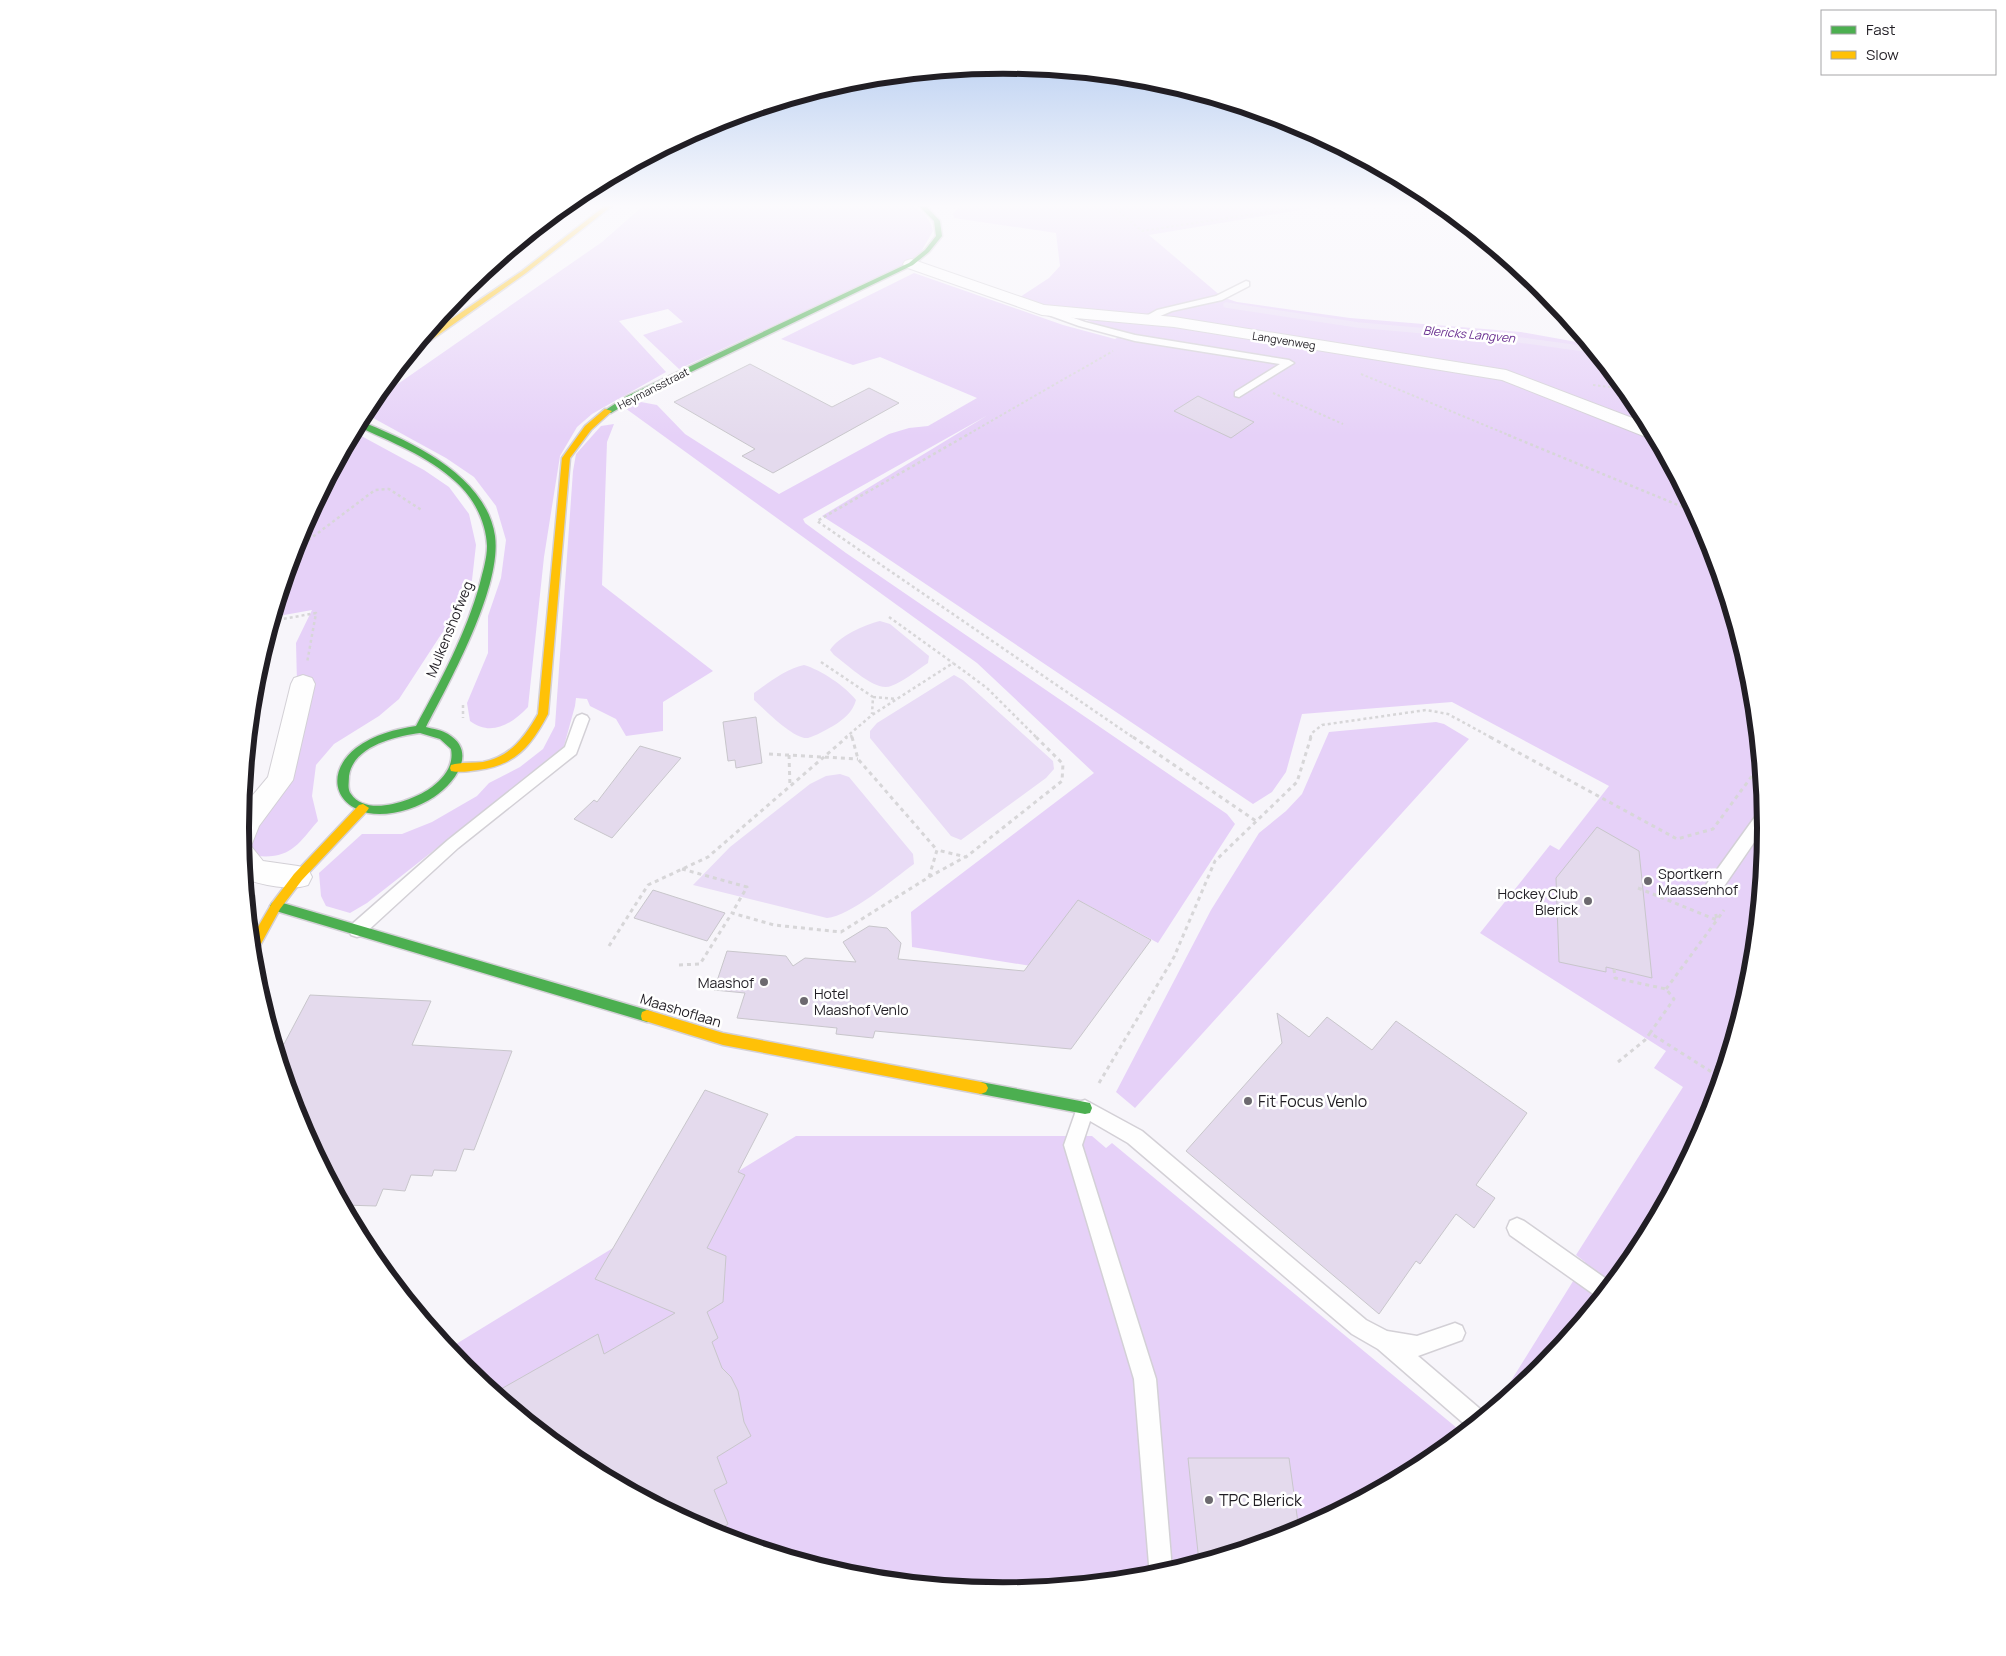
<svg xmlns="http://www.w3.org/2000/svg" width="2006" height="1656" font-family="Manrope,sans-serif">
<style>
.green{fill:#e6d1f8}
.water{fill:#e9dcf6}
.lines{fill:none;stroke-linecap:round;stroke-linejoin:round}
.stream{stroke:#e9dcf6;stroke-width:5.5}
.building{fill:#e4daed;stroke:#c8c6cb}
.lane-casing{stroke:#d3d0d6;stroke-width:3}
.street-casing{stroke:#d3d0d6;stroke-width:2}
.fast-casing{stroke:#d3d0d6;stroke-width:3}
.slow-casing{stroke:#d3d0d6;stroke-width:3}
.path-far3{stroke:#d7d6d8;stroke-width:2;stroke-dasharray:2.5 2.5;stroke-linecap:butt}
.path-far2{stroke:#d7d6d8;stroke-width:2.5;stroke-dasharray:3 3;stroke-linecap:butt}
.path-far1{stroke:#d7d6d8;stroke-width:3;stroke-dasharray:4 4;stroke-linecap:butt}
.path{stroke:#d7d6d8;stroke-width:4.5;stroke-dasharray:5 5;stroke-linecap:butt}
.lane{fill:#fefefe;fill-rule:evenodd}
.street{fill:#fefefe;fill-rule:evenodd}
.fast{fill:#4caf50;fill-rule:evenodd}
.slow{fill:#ffc107;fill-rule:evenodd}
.poi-dot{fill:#6c696f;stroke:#fff;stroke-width:2}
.labels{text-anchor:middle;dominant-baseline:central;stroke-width:5;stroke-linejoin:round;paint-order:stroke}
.far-street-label{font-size:11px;fill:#211e24;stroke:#fff}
.far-water-label{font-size:12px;font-style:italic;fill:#672c8e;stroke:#fff}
.street-label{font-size:14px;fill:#211e24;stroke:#fff}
.poi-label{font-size:14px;fill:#211e24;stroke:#fff;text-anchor:start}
.near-poi-label{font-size:16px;fill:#211e24;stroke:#fff;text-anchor:start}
.rim{fill:none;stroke:#211e24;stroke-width:6}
</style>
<rect width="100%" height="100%" fill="#f7f5fa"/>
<!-- green -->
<path class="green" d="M644 205H912C923 212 930 218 933 231L921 252 909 263 679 369 643 335 683 322 668 309 619 321 666 372 592 414 577 427 560 456 544 557 528 707C512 724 491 737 470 721L467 703 488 653V616L501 578 506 540 496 506 474 477 446 458 364 413 369 404 602 242Z
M961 205H1330L1149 235 1222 297 1237 302 1350 318 1521 332 1588 344 1638 404 1708 536 1751 679 1766 828 1751 977 1708 1120 1637 1252 1542 1368 1496 1405 1585 1262 1576 1255 1683 1087 1654 1068 1666 1051 1480 933 1550 845 1559 850 1609 786 1452 702 1302 714 1286 772 1272 792 1253 804 866 544 822 516 988 415 803 519 805 523 846 553 1227 814 1235 824 1158 943 1082 902 1031 966 912 947 911 912 1094 773 977 663 625 408 641 402 657 405 685 434 779 494 889 434 909 428 928 426 977 398 880 357 853 365 781 339 914 273 1063 325 1115 339 1124 334 1103 328 1087 320 1141 323 1055 309 1017 299 1049 278 1060 266 1056 233 954 218 953 214Z
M614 424 607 442 602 585 713 671 663 702V731L626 736 616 719 590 706 587 699 576 698 575 706 564 746 540 767 367 903 350 913 326 906 321 896 319 873 362 834H402L432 822 477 796 489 783 520 767 543 749 555 726 573 471 576 454 601 426Z
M354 432 424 470 449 487 469 514 476 545 472 580 460 614 442 633 399 699 379 716 334 744 316 765 312 796 318 821C298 844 291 859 257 856L251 849 254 823 297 683 296 643 312 610 273 617 298 536Z
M1436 722 1444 724 1469 739 1135 1108 1116 1092 1211 910 1259 833 1286 811 1302 794 1329 732Z
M796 1136H1092L1106 1148 1112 1143 1463 1433 1427 1463 1295 1533 1152 1576 1003 1591 854 1576 711 1533 579 1462 463 1367 448 1349Z"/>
<!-- water -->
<path class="water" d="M880 621 890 624 929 656 928 663C916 671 904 681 891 686 876 693 847 664 834 655L830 650C839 636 864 625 880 621Z
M804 665C821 670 845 686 856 700 853 712 843 720 833 726 826 730 815 736 808 738 794 740 764 709 754 700V693C769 682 786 669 804 665Z
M954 675 963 680 1053 761 1054 769 1046 778 961 840 951 836 870 738V731L877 723Z
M840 774 849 777 913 854 914 864C893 879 851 916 827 918L693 885 730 847 810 784 826 776Z"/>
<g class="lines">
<!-- stream -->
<path class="stream" d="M1226 305 1358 325 1505 338 1593 350"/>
</g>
<!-- building -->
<path class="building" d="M750 364 832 407 869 388 899 403 773 473 742 456 755 449 674 402Z
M1198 396 1204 399 1254 422 1231 438 1174 411Z
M756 717 762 763 736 768 735 760 728 761 723 722Z
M640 746 681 758 612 838 574 819 594 800 597 802Z
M1597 827 1639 851 1652 978 1606 967V972L1559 962 1556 878Z
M653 890 725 913 707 941 634 918Z
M1078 900 1151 940 1071 1049 875 1031 873 1038 836 1034 837 1028 737 1018 745 993 714 990 727 951 786 956 793 966 805 958 856 962 843 942 869 926 887 928 901 943 898 959 1024 971Z
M310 995 431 1001 412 1045 512 1051 474 1150 464 1149 456 1171 434 1170 432 1176 411 1175 405 1191 383 1189 376 1206 344 1205 298 1120 275 1044H284Z
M1277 1013 1309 1037 1327 1017 1372 1050 1396 1021 1527 1113 1476 1185 1495 1198 1474 1228 1456 1214 1420 1264 1416 1261 1379 1314 1186 1151 1282 1043Z
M705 1090 768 1114 738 1172 745 1175 707 1248 726 1256 723 1302 707 1312 718 1338 712 1342 722 1368 731 1377 738 1391 744 1422 751 1436 717 1457 727 1483 714 1490 728 1524 713 1534 579 1462 494 1393 598 1334 604 1354 675 1313 595 1279Z
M1188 1458H1289L1299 1530 1199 1562Z"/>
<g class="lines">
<defs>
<path id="lane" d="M1246 281 1249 282V286L1222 300 1172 311 1144 323 1139 320 1157 310 1216 296Z
M1043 307 1085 322 1135 335 1289 360 1294 363 1239 397 1235 396V392L1280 364 1135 341 1079 326 1040 312 1038 310Z
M582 714 587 716 589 719 576 754 458 848 363 935 357 937 351 935 349 930 351 925 448 840 565 747 575 719 577 716Z
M1764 809 1766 825 1718 895 1712 896 1706 895 1704 890 1706 885 1760 810Z
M1085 1100 1142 1131 1366 1320 1387 1331 1417 1336 1455 1323 1462 1326 1465 1333 1462 1340 1418 1356 1486 1414 1469 1428 1378 1349 1352 1334 1128 1143 1090 1121 1082 1145 1156 1379 1172 1570 1150 1577 1134 1379 1064 1145 1079 1102Z
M1517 1218 1524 1221 1612 1283 1599 1298 1510 1235 1507 1228 1510 1221Z"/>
<path id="street" d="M911 259 1044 305 1174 317 1506 370 1648 424 1656 438 1646 437 1502 380 1174 327 1042 315 905 267 903 264 905 261Z
M303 675 312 678 315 684 293 780 259 826 251 846 263 861 298 866 308 869 312 877 308 885C290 891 263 885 245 879L240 828 242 808 268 777 291 684 294 678Z"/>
<path id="fast" d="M918 205H925L940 221 942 236 929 252 913 265 633 400 611 413 604 411 627 396 909 263 925 250 936 236 934 221Z
M360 421C410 441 486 475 495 536 502 587 450 681 426 727 433 729 442 730 448 734 478 752 455 783 434 797 416 809 389 817 368 813 331 804 328 770 356 748 373 735 396 729 416 726 441 680 466 634 480 583 483 571 487 558 487 546 486 522 474 498 456 482 428 456 391 442 357 426ZM420 733 440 739 451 749C454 765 445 777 432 787 415 800 367 818 351 794 347 789 349 782 349 776 353 746 396 736 420 733Z
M276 901 647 1010 652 1012 653 1016 652 1020 647 1022 276 911 272 909 270 906 272 903Z
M981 1082 1085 1102 1090 1103 1092 1108 1090 1113 1085 1114 981 1094 976 1092 974 1088 976 1084Z"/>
<path id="slow" d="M565 205H570L551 220H547Z
M606 205H613L526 273 417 350H413L422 339 522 271Z
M605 409 612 411 591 430 570 458 548 714C531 746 516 765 478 770 470 771 460 773 451 771L450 768 451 765C461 762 473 763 483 762 510 757 525 737 538 714L562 458 585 426Z
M363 804 369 808 367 811 302 880 280 909 256 953 252 954 251 939 272 903 294 874 359 805Z
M647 1010 723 1033 981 1082 986 1084 988 1088 986 1092 981 1094 723 1045 642 1020 641 1016 642 1012Z"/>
</defs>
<!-- lane casing -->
<use href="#lane" class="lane-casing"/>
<!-- street casing -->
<use href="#street" class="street-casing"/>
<!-- fast casing -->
<use href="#fast" class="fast-casing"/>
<!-- slow casing -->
<use href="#slow" class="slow-casing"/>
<!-- path-far3 -->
<path class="path-far3" d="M1111 205 1142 231 1287 209
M1361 374 1511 436
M1593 385 1618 388 1627 392
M1273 393 1343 424
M965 436 1113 351"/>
<!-- path-far2 -->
<path class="path-far2" d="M967 435 817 521 1134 738
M1508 435 1695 512
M294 551 375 490 389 489 423 511
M889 617 953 663
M272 621 316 613 307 663
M821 662 873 697 872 714
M873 697 897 699
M463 705V718
M851 735 852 738
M845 738 872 715 953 663 987 688 1037 738
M1310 738 1312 733 1322 725 1426 710 1448 714 1492 738"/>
<!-- path-far1 -->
<path class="path-far1" d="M852 737 858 759 937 850
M1133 737 1256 821
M1490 737 1677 839 1713 829 1760 765
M769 754 858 759
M789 755 790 787
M682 869 747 887 732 913
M929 877 965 857
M1638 888 1717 920 1724 910
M609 946 648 885 708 857 847 737
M679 965 700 964 732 913 774 925 841 932 929 877 937 850 966 857 1062 781 1063 764 1036 737
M1614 969 1615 978 1666 989 1674 999 1650 1033 1721 1078
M1666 989 1717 920 1715 910
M1618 1062 1645 1040 1650 1033
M1099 1083 1174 957 1215 861 1297 782 1311 737
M1698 1135 1700 1131 1702 1132"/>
<!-- path -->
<path class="path" d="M1620 1272 1698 1134"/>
<!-- lane -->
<use href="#lane" class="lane"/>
<!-- street -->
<use href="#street" class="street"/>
<!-- fast -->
<use href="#fast" class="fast"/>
<!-- slow -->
<use href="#slow" class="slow"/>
</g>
<!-- sky -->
<linearGradient id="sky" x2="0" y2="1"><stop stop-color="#a8c4ee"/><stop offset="0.47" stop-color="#fbfafd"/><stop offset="1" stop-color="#fbfafd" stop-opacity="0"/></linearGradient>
<rect width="2006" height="437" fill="url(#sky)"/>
<!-- markers -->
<g class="poi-dot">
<circle cx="1648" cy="881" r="5"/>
<circle cx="1588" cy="901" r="5"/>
<circle cx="764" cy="982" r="5"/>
<circle cx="804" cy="1001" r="5"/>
<circle cx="1248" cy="1101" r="5"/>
<circle cx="1209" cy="1500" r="5"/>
</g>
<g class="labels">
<!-- far-street labels -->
<g class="far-street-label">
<text transform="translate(1284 340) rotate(9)">Langvenweg</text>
<text transform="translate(653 388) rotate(-27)">Heymansstraat</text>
</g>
<!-- far-water labels -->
<g class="far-water-label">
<text transform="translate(1469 334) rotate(5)">Blericks Langven</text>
</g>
<!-- street labels -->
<g class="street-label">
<text transform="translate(449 629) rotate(-68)">Mulkenshofweg</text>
<text transform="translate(681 1010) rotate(17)">Maashoflaan</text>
</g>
<!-- poi labels -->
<g class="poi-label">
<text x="1658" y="873">Sportkern<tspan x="1658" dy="16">Maassenhof</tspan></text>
<text x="1578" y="893" text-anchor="end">Hockey Club<tspan x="1578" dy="16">Blerick</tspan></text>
<text x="754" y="982" text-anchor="end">Maashof</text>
<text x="814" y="993">Hotel<tspan x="814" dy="16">Maashof Venlo</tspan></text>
</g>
<!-- near-poi labels -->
<g class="near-poi-label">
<text x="1258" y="1101">Fit Focus Venlo</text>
<text x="1219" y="1500">TPC Blerick</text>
</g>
</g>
<!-- crop -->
<path d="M0 0H2006V1656H0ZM249 828a754 754 0 1 1 1508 0a754 754 0 1 1-1508 0Z" fill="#fff" fill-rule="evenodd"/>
<path class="rim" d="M249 828a754 754 0 1 1 1508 0a754 754 0 1 1-1508 0Z"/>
<!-- legend -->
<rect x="1821" y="10" width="175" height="65" fill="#ffffff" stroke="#a6a5a7"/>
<rect x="1831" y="26" width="25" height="8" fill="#4caf50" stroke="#a6a5a7"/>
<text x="1866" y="35" font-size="15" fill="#211e24">Fast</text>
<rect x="1831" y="51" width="25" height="8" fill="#ffc107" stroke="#a6a5a7"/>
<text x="1866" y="60" font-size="15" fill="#211e24">Slow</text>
</svg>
